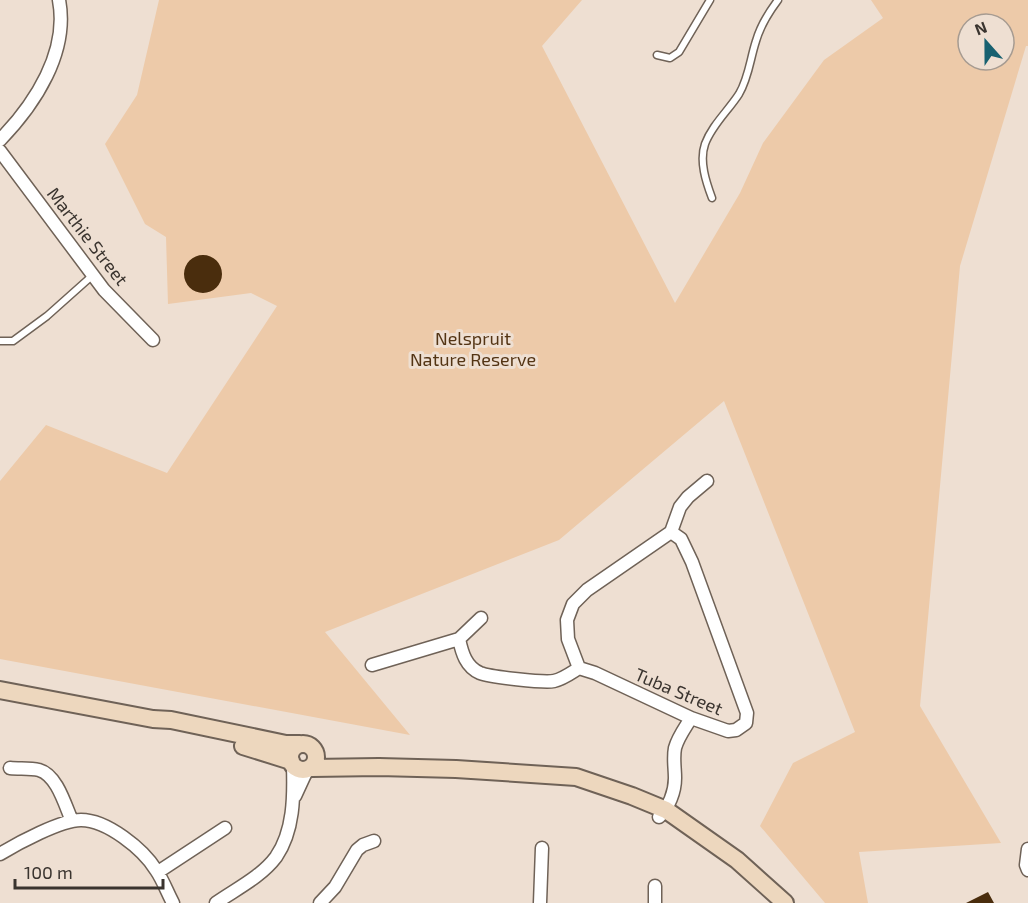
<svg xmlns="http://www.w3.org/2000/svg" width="1028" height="903" font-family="'Exo 2',sans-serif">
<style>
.green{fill:#edcaa9;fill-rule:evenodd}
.building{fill:#4a2d0d}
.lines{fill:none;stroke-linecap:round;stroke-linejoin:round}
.lane-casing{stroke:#6f6257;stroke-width:9}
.street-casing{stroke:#6f6257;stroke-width:15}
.secondary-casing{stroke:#6f6257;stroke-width:20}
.lane{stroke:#fff;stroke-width:6}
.street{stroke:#fff;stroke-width:12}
.secondary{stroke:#edd7be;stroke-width:16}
.labels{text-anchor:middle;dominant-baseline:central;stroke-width:6;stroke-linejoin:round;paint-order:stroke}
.street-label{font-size:18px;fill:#3a342f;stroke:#eedfd2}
.park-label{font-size:18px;fill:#533414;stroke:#eedfd2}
</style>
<rect width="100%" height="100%" fill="#eedfd2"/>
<!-- green -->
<path class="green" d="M159 0H582L542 46 675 303 740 193 763 143 824 60 883 18 871 0H1028V46H1026L960 266 920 706 1001 843 859 852 868 903H825L760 826 793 763 855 732 724 401 559 540 325 632 410 735 0 659V481L46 425 167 473 277 306 251 293 168 304 166 237 145 224 105 144 137 95ZM968 24H1004V60H968Z"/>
<!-- building -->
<path class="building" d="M184 274a19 19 0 1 1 38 0a19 19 0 1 1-38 0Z
M988 892 994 903H966Z"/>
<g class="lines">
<defs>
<path id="lane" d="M657 55 670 58 679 52 710 0
M712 198C706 182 699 161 705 144 712 125 728 111 739 94 749 77 750 59 756 41 760 27 769 12 778 0
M0 341H13L47 316 93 275"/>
<path id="street" d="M0 140C35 104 69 52 59 0
M0 151 104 290 153 340
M459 639C462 653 466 667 480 673 490 677 544 683 554 681 563 679 571 673 579 668
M372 665 459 639 481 618
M579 668 595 673 691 718 728 731 736 730 746 723 747 713 692 562 681 539 671 532
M579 668 568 639 567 620 573 604 587 590 671 532 680 507 688 497 707 481
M10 768C19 769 30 768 39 770 57 775 65 805 72 821
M295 796 307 770
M659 817C669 807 675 792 675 778 675 768 673 758 675 748 678 737 685 728 691 718
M1028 849 1026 865 1028 870
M0 854C18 843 61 820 81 820 107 820 143 849 156 870 163 880 167 892 173 903
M158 872 225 828
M216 903C236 889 261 877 276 857 294 831 294 796 293 766
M320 903 335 887 357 850 363 845 374 841
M540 903 542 848
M655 903V886"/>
<path id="secondary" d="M0 690 153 719 171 720 286 744H300
M290 757a13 13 0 1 1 26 0a13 13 0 1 1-26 0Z
M243 746 291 761
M312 768 379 767 456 769 576 777 632 796 666 810 737 860 785 903"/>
</defs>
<!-- lane casing -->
<use href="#lane" class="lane-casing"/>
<!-- street casing -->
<use href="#street" class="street-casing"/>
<!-- secondary casing -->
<use href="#secondary" class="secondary-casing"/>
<!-- lane -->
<use href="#lane" class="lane"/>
<!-- street -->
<use href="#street" class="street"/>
<!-- secondary -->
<use href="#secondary" class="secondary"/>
</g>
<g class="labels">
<!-- street labels -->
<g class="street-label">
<text transform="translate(88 236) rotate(52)">Marthie Street</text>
<text transform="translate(679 691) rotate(23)">Tuba Street</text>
</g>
<!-- park labels -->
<g class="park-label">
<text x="473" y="338">Nelspruit<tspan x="473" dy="21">Nature Reserve</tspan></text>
</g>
</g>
<!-- north arrow -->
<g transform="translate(986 42) rotate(339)"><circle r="28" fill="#eedfd2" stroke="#a69b91" stroke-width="1.5"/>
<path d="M0-4.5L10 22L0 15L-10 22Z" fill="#186170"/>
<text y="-9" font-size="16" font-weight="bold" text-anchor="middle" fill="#3a342f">N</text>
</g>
<!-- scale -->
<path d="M15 879v9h148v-9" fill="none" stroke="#3a342f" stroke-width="3"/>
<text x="24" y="879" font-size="18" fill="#3a342f" stroke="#eedfd2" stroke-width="4.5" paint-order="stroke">100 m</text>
</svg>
